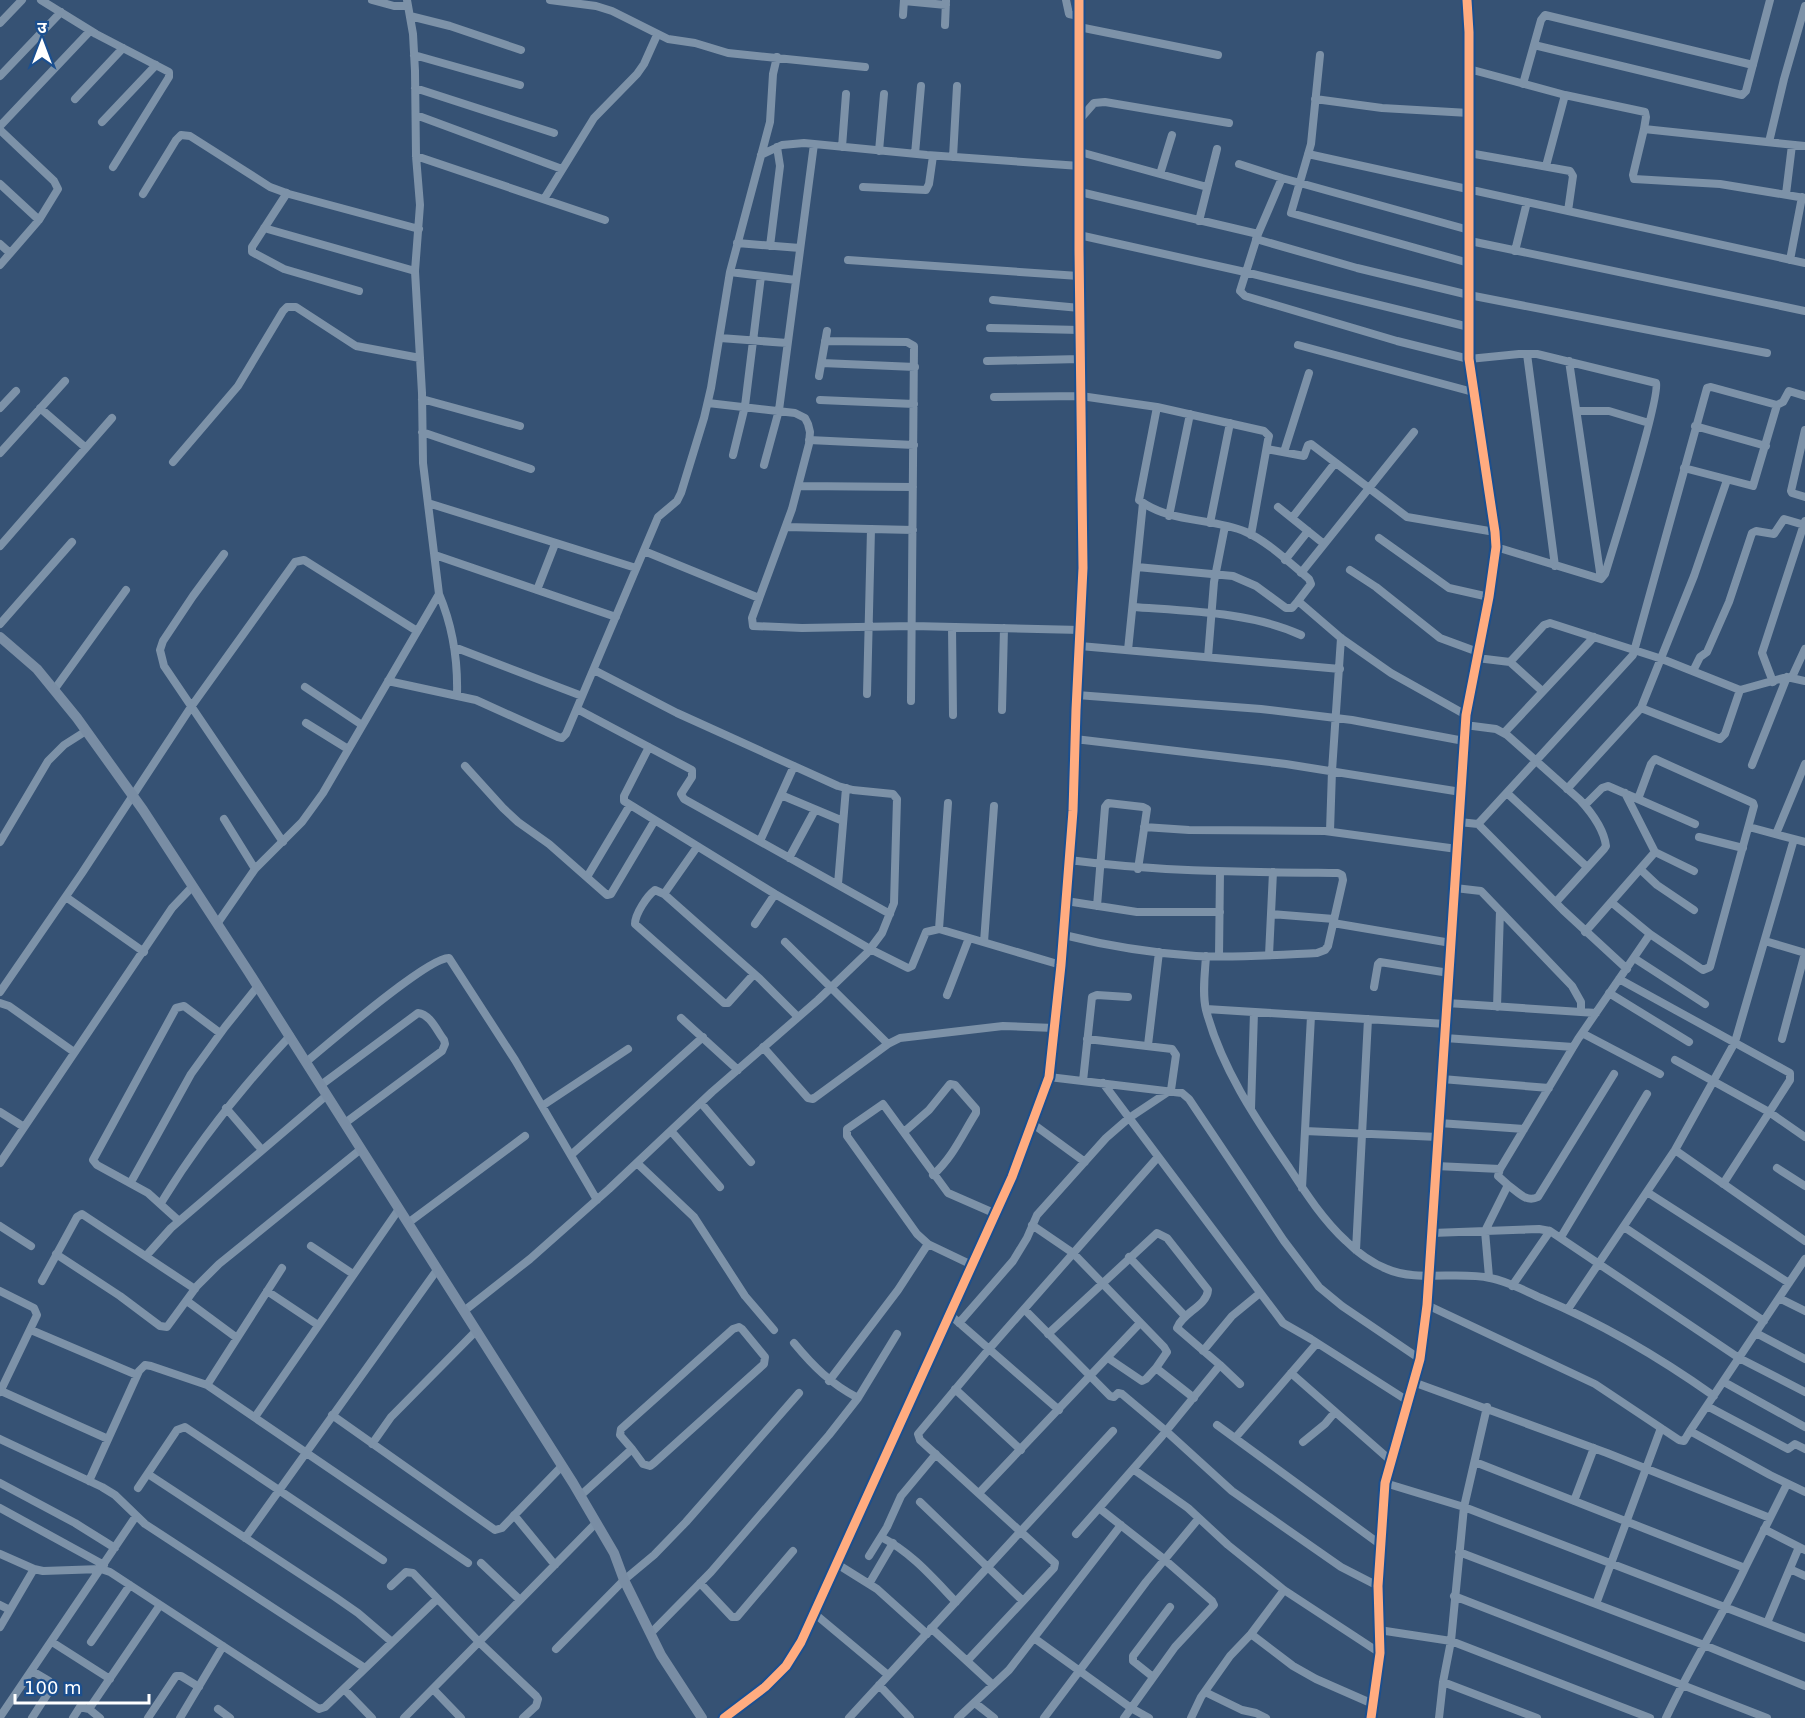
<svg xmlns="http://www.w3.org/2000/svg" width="1805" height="1718" font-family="'DejaVu Sans','Noto Sans Devanagari',sans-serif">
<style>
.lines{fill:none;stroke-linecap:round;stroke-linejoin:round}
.street{stroke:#7d92a8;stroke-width:8}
.secondary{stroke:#798da4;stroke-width:10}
.cycleway-casing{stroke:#1b4f8f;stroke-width:13}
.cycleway{stroke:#ffac80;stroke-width:9}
</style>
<rect width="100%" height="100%" fill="#365274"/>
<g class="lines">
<!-- street -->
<path class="street" d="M41 0 96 34 169 72V77L113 167
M372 0 394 6H408
M550 0 596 6 612 11 668 39 695 43 728 53 865 67
M1066 0 1069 14 1079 16
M904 1 946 5
M903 15 904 0
M410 16 450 26 521 50
M0 23 22 0
M945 25 946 1
M1079 27 1218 55
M1534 45 1742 95 1746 91 1770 0
M414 55 520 85
M1320 55 1311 144 1291 213 1469 263
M1469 69 1565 95 1645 112 1646 117 1644 129 1805 146
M0 76 61 12
M1523 84 1541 20 1545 15 1753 65
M415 88 554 133
M75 99 123 48
M1315 99 1382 108 1469 113
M416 115 562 169
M1080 119 1094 103 1105 102 1229 123
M102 122 156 65
M0 126 90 31
M1644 129 1633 175 1634 179 1720 184 1805 198
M0 130 54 181 58 189 39 220 0 265
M1769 142 1784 79 1805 6
M842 147 846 94
M879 151 884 94
M1080 152 1207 187
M1469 153 1570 171 1573 176 1568 211
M915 154 921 86
M1308 154 1805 263
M761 155 782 145 804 143 927 155 1080 166
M416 156 605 220
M953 157 957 86
M1239 164 1282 178
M1546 166 1565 95
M1160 174 1172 135
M0 184 39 220
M863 187 926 190 929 184 933 156
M1080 192 1258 234
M287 193 252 247V252L284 269 359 291
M143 194 176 140 181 135 190 136 270 187 289 194 419 229
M1786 194 1792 145
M544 199 594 118 637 74 644 64 657 35
M1199 221 1217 149
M264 228 415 271
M1469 230 1282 178 1258 234 1240 291 1245 296 1397 341 1469 359 1519 354H1537L1656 383C1661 396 1613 548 1605 574L1601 579
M1079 235 1245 272 1469 327
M1256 239 1357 268 1469 295 1767 353
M1470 241 1805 311
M737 243 800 248
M0 244 10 253
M770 246 780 166 777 147
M1515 251 1527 202
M848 260 1079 276
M1790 260 1802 197
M730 272 796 280
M993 300 1080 308
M990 328 1080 330
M720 338 787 343
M825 341 907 342 914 346 911 701
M1298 345 1473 392
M1527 354 1555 566
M987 361 1080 359
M822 363 915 367
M819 376 827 331
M994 397 1081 396 1157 407 1264 431 1269 436 1268 440 1251 535
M422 399 520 426
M820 400 914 404
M708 403 795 413 805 418 808 424 810 432 809 444 792 509 752 618 753 626 802 628 913 626 1081 630
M1157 407 1139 500C1171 524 1211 517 1246 532 1267 541 1291 564 1309 579L1311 584 1298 601 1341 638 1391 673 1466 715
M0 408 16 391
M40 408 86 448
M1577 411H1609L1649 423
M1695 426 1766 446
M1805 430 1791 491 1792 493 1805 497
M422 432 531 469
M809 440 914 445
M1267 449 1304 456 1308 445 1311 444 1407 517 1495 532
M1284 452 1309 373
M0 453 65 381
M733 455 745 406 761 276
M173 462 238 386 283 311 287 307H296L356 346 420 358
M764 465 779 410 814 144
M1684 468 1753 486 1777 405
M799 486 913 487
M428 503 636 568
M1278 507 1324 544
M1169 516 1190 414
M1292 518 1335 463
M1210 523 1230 423
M786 527 913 530
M1379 538 1449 588 1489 597
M0 546 112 418
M1496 547 1601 579 1569 361
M644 551 759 598
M224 554 193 596 163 641 160 650 164 666 283 842
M435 555 616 617
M1285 560 1308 531
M1137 567 1233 576 1256 586 1286 608H1292L1298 601
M1350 570 1376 587 1440 638 1478 652
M1301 573 1414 432
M537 590 555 544
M439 594C453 627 458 659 457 695
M1133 607C1186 611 1251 612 1301 635
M0 624 72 542
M952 627 953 715
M1080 646 1340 669
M454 647 582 696
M1128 650 1143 503
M1208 657 1214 582 1225 526
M1477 658 1510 662 1541 690
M1510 662 1544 625 1550 623 1662 659 1740 690 1787 677 1805 681
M1693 671 1700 657 1707 652 1729 602 1752 533 1756 531 1774 534 1784 519 1804 525
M1792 677 1805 649
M388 681 476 700 558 737 562 738 566 734 658 517 677 501 681 493 704 418 711 388 730 272 770 122 773 74 777 57
M1773 682 1762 653 1805 521
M305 687 362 725
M54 690 126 590
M867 694 871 529
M1077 695 1261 709 1352 720 1464 741
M1641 708 1720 739 1725 734 1740 690
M577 709 692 770V777L681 794 684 799 890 914
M1002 710 1004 628
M306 723 348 749
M1465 725 1496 729 1507 735 1580 800C1591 812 1604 830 1606 846L1604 849 1556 902
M1504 733 1594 637
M1075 739 1286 764 1461 792
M649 747 624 796V801L775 894 870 949 908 968 912 966 926 932 939 929 1061 965
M1752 765 1787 677
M465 766 503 808 518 822 549 844 607 895 611 894 655 820
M1567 789 1641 708 1694 576 1727 480
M1507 793 1587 867
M781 795 843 821
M1585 805 1602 788 1608 786 1695 824
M224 819 255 869
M1459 822 1478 824 1563 910 1627 969
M1478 824 1633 655 1707 388 1711 387 1777 405 1783 402 1789 391 1805 396
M1144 827 1189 830 1325 831 1457 849
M1749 827 1805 842
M1330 831 1332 771 1341 638
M1776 834 1805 764
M1699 837 1743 848
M760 841 794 766
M0 842 48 761 64 745 86 731
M697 847 664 894 655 890C647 896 635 914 635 924L724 1003H728L754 974
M1655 852 1694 871
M789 858 815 810
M1640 869 1657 885 1694 910
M587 877 630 805
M838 884 846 788
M1455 888 1481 891 1572 986 1581 1002V1012
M664 894 760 979 798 1017
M66 897 144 952
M1066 901 1137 912H1220
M1611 902 1650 934 1703 970 1710 967 1754 806 1753 803 1655 759 1651 764 1638 799
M1097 906 1105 807 1108 803 1143 807 1147 809 1138 869
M1271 914 1334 919
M1333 923 1451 943
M217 924 255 869 302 822 323 793 439 594 423 463 422 393 415 271 420 205 416 156 415 71 413 34 407 0
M755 924 775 894
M939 929 948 803
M1585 932 1655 852 1625 793
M1064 935C1108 946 1151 953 1196 956 1237 958 1277 955 1317 953L1325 950 1328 946 1343 880 1342 875 1338 873C1248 872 1159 872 1069 860
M1765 941 1805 953 1782 1039
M785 942 888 1044
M984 942 994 806
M1269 955 1273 872
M1206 956C1205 973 1202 993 1206 1010 1221 1067 1255 1118 1288 1166 1305 1192 1323 1220 1346 1241 1357 1252 1372 1263 1387 1269 1415 1282 1460 1271 1490 1278 1508 1281 1525 1291 1541 1298 1603 1324 1659 1357 1714 1396
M1219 956 1220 872
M1634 958 1705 1004
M1619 979 1790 1073V1080L1723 1184
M1374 987 1378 964 1380 962 1449 973
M0 992 82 873 191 707 295 562 304 560 417 631
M1609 993 1689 1042
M947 995 969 938
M0 1003 9 1006 74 1052
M1447 1003 1596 1013
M1497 1007 1500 911
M1206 1009 1446 1024
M681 1018 738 1070
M1582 1033 1660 1074
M1445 1038 1573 1047
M1148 1045 1159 952
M763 1047 808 1098 813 1099 888 1044 900 1038 1003 1026 1054 1028
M1675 1060 1769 1112 1805 1137
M306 1062C328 1044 428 957 449 958L515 1060 597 1200
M1049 1077 1182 1093 1189 1099 1284 1241 1319 1287 1342 1306 1420 1359
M1442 1079 1549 1088
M1083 1081 1092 997 1097 995 1128 997
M1103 1083 1283 1323 1311 1339 1408 1401
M321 1085 418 1013C430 1014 437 1031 444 1040L445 1044 442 1051 345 1123
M701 1103 751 1162
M542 1106 628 1049
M226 1108 262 1150
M1251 1109 1254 1012
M0 1112 24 1127
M1439 1123 1524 1129
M1033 1124 1085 1162
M671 1131 720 1187
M1305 1131 1438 1137
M904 1132 929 1110 950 1084 955 1085 976 1109V1113C962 1135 953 1157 933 1175
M1675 1150 1805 1241
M571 1155 703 1037
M0 1163 172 908 192 887
M637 1163 694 1217 745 1296 774 1330
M1436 1166 1500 1169
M1777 1168 1805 1186
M131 1182 191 1074 225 1027 258 986
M1508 1185C1518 1192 1526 1203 1538 1197L1614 1074
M1302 1188 1311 1016
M1647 1192 1789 1283
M161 1203C199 1141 240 1089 290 1036
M179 1221 148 1193 97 1165 93 1160 176 1008 184 1006 220 1033
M408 1223 525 1136
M1032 1225 1073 1253 1164 1347 1167 1352 1156 1368 1194 1398
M0 1226 31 1246
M1624 1227 1764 1321
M1432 1233 1539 1229 1550 1231 1739 1358 1805 1392
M1561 1237 1647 1094
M311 1246 353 1274
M1356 1250 1368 1019
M56 1254 120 1296 160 1326 167 1327 197 1286 219 1264 361 1149
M146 1256 171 1228 327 1095
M1129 1257 1185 1316
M972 1265 928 1244 917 1234 847 1136V1129L883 1104 948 1193 996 1214
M1489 1277 1485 1231 1508 1185 1498 1176 1500 1169 1578 1039 1650 934
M42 1281 77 1217 82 1214 195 1289
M1512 1286 1550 1231
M0 1291 34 1308 37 1315 0 1392
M267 1291 318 1325
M1779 1298 1805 1311
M187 1301 237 1338
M1427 1305 1595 1384 1679 1440 1684 1441 1690 1431 1770 1475 1805 1492
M1024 1309 1110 1396 1114 1397 1118 1393 1122 1394 1166 1431 1232 1491 1341 1567 1378 1586
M1568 1309 1675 1150 1735 1042 1794 839
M464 1311 530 1259 609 1189 712 1092 818 1000 867 953 882 933 894 903 897 799 893 794 853 790 838 786 677 713 594 670
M949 1314 1059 1410
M959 1323 1013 1261 1027 1238 1037 1215 1106 1138 1129 1118 1171 1090 1176 1055 1172 1049 1087 1039
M31 1330 137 1375
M1756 1333 1805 1359
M1048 1334 1157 1233 1167 1238 1208 1290C1207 1306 1182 1313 1177 1328L1220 1365 1162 1436 1099 1508 1165 1560 1212 1601 1214 1605 1175 1647 1124 1718
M794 1343C813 1366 831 1384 858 1398
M1203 1351 1232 1316 1260 1293
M1108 1358 1142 1381 1146 1379 1156 1368
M1220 1365 1240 1384
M1291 1373 1390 1460
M829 1381 898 1290 928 1244
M1413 1382 1607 1453 1770 1518
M1724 1382 1805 1427
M207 1385 282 1268
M955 1389 1021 1450
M1 1391 108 1439
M1707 1406 1788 1449 1795 1444 1805 1449
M332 1415 495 1530 502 1528 562 1466
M255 1417 399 1209
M1217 1425 1381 1545
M1690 1431 1805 1259
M1236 1437 1317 1343
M0 1439 102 1487 115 1495 145 1524 365 1668
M1303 1442 1325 1424 1335 1412
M372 1444 391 1417 476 1331
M1475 1462 1745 1568C1721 1619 1690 1666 1666 1718
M1133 1469 1188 1508 1228 1545 1284 1590 1380 1653
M148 1474 335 1597 358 1613 392 1642
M89 1481 139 1371 145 1365 151 1366 207 1385 468 1563
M0 1483 75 1523 115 1548
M1385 1483 1464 1507 1805 1638
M138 1488 177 1430 185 1427 383 1560
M979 1493 1140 1323
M580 1496 632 1449 643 1464 650 1466 654 1463 764 1364 765 1357 742 1329 739 1327 733 1329 621 1429 620 1435 632 1449
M1574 1501 1594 1448
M920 1502 1023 1601
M0 1508 104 1565
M514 1515 555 1565
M1764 1529 1805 1550
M1076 1534 1099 1508
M881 1537C911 1552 933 1578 956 1602
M245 1538 437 1270
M1459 1552 1704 1645 1805 1686
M0 1554 34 1569 43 1571 101 1569 110 1572 319 1709 325 1707 437 1599
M869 1556 887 1527 901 1496 936 1454
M481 1563 520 1600
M837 1564 877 1589 927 1634
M1745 1568 1787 1484
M1790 1569 1805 1576
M700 1583 732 1617H737L793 1551
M869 1584 893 1543
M391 1586 406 1572 413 1573 479 1642 536 1696 538 1699 536 1706 523 1718
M1454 1596 1767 1718
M1596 1604 1661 1428
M0 1605 10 1610
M815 1614 888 1675
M1767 1623 1799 1547
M0 1627 34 1569
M931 1628 993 1685
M1379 1630 1451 1641 1650 1718
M651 1633 711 1572 829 1435 858 1398 897 1334
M1251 1634 1293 1666 1316 1679 1373 1704
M1034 1638 1131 1708 1149 1718
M52 1642 110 1679
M91 1642 130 1585
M556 1649 624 1580 654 1555 686 1522 799 1393
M967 1661 1054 1568 1055 1563 920 1440 918 1434 989 1349 1158 1157
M32 1671 49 1681 52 1687 32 1718
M1153 1677 1133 1661V1656L1170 1607
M1443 1682 1537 1718
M879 1685 910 1718
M344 1689 372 1718
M434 1690 461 1718
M1205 1692 1242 1710 1256 1713 1266 1718
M975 1703 994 1718
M218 1709 230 1718
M0 1717 136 1516
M73 1718 80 1707 89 1709
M100 1718 89 1709 160 1605
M148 1718 176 1676H181L199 1687
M180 1718 223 1646
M404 1718 596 1523
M724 1718 765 1687 786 1666 801 1642 1012 1177 1049 1077 1061 965 1073 811 1076 710 1083 568 1079 250V0
M849 1718 1113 1431
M958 1718 1009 1670 1121 1525
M1044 1718 1146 1582 1199 1518
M1191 1718 1201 1697 1230 1656 1251 1634 1284 1590
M1371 1718 1380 1653 1378 1586 1385 1483 1420 1359 1427 1305 1466 715 1489 597 1496 547 1495 532 1469 359V32L1467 0
M1439 1718 1443 1682 1451 1641 1464 1507 1487 1407"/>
<!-- secondary -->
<path class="secondary" d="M0 637 37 669 77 718 143 810 248 971 573 1483 614 1553 624 1580 661 1655 702 1718"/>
<defs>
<path id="cycleway" d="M724 1718 765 1687 786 1666 801 1642 1012 1177 1049 1077 1061 965 1073 811 1076 710 1083 568 1079 250V0
M1371 1718 1380 1653 1378 1586 1385 1483 1420 1359 1427 1305 1466 715 1489 597 1496 547 1495 532 1469 359V32L1467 0"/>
</defs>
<!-- cycleway casing -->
<use href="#cycleway" class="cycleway-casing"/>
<!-- cycleway -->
<use href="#cycleway" class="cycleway"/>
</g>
<!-- north arrow -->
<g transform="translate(42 42)" stroke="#1b4f8f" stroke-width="4.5" paint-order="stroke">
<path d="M0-4.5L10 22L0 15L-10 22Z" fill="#ffffff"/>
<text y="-9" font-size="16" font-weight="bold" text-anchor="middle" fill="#ffffff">उ</text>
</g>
<!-- scale -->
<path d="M15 1694v9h134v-9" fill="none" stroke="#ffffff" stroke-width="3"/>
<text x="24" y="1694" font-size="18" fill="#ffffff" stroke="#1b4f8f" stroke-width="4.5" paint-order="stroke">100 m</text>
</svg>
